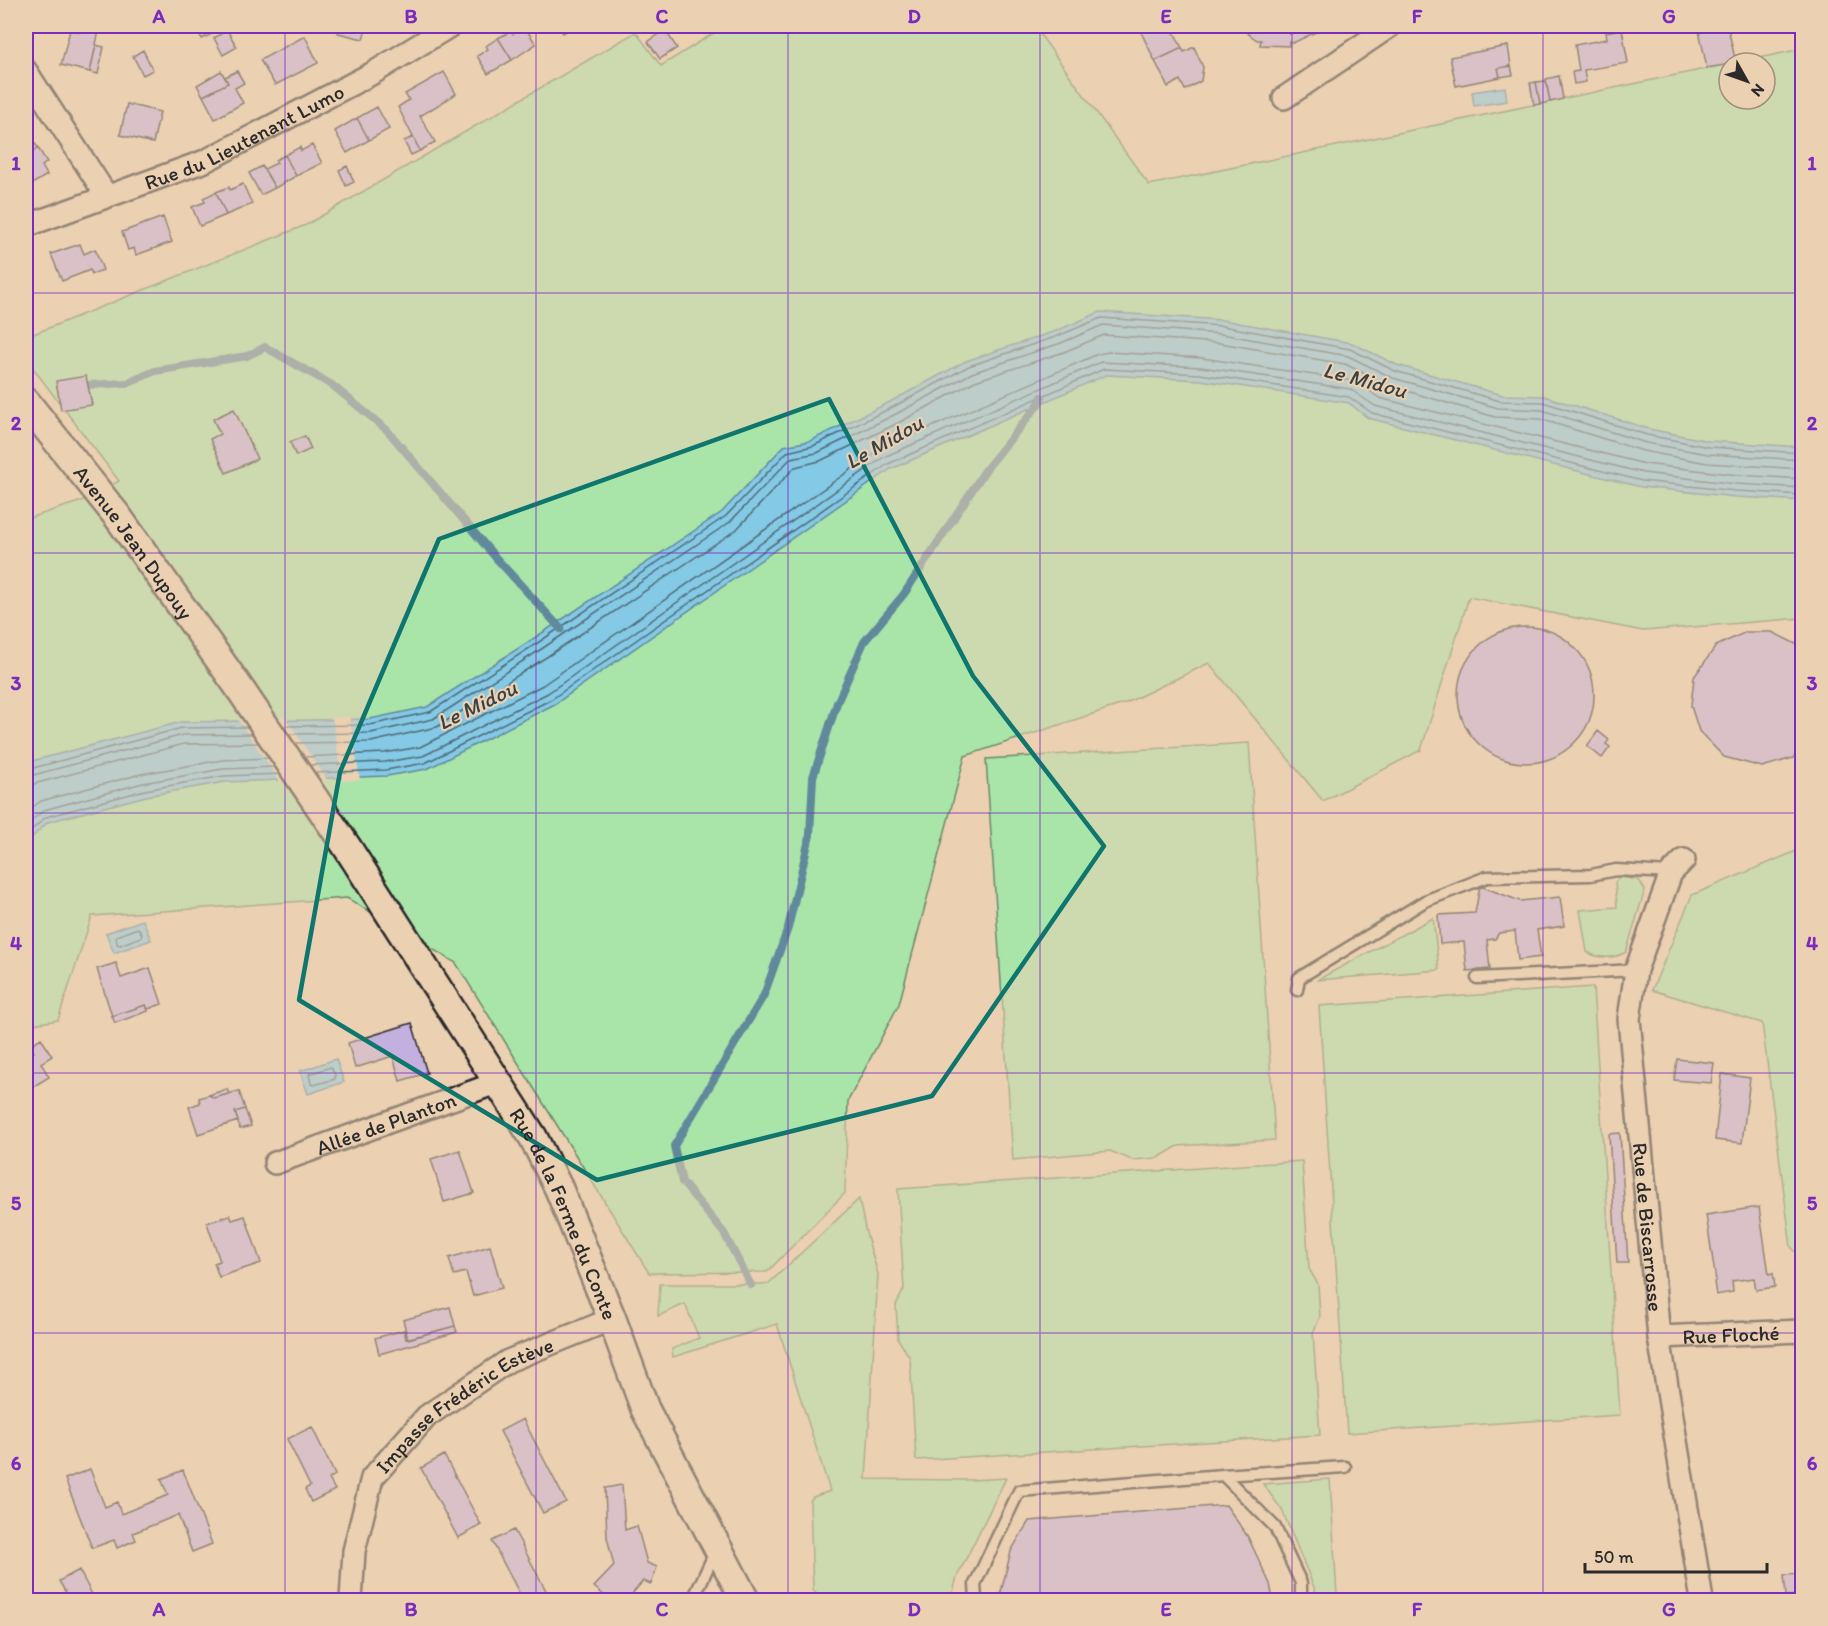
<svg xmlns="http://www.w3.org/2000/svg" width="1828" height="1626" font-family="Itim,sans-serif">
<style>
.green{fill:#a9e4a9;stroke:#6a886a;stroke-width:1.5}
.water{fill:#84c9e6;stroke:#608a9b;stroke-width:1.5}
.pier{fill:#ebd0b2}
.lines{fill:none;stroke-linecap:round;stroke-linejoin:round}
.shore{stroke:#4f6a76;stroke-width:1.5}
.stream{stroke:#608a9b;stroke-width:8}
.building{fill:#c4b0df;stroke:#2b2b2b;stroke-width:1.5}
.service-casing{stroke:#2b2b2b;stroke-width:15}
.minor-casing{stroke:#2b2b2b;stroke-width:26}
.tertiary-casing{stroke:#2b2b2b;stroke-width:32}
.service{stroke:#ebd0b2;stroke-width:10}
.minor{stroke:#ebd0b2;stroke-width:21}
.tertiary{stroke:#ebd0b2;stroke-width:27}
.marked{fill:none;stroke:#0f766e;stroke-width:4.5;stroke-linejoin:round}
.grid{fill:none;stroke:#7b2cbf;stroke-width:1.5;stroke-opacity:0.55}
.labels{text-anchor:middle;dominant-baseline:central;stroke-width:4.5;stroke-linejoin:round;paint-order:stroke}
.street-label{font-size:21px;fill:#2b2b2b;stroke:#ebd0b2}
.water-label{font-size:22px;font-style:italic;fill:#384347;stroke:#ebd0b2}
.neatline{fill:none;stroke:#7b2cbf;stroke-width:2}
.grid-label{font-size:20px;text-anchor:middle;font-weight:bold;fill:#7b2cbf}
</style>
<rect width="100%" height="100%" fill="#ebd0b2"/>
<filter id="ink" filterUnits="userSpaceOnUse"><feTurbulence type="fractalNoise" baseFrequency=".0167" numOctaves="2"/><feDisplacementMap in="SourceGraphic" scale="12" xChannelSelector="R" yChannelSelector="G"/><feConvolveMatrix kernelMatrix="1 2 1 2 8 2 1 2 1" color-interpolation-filters="sRGB"/></filter>
<g filter="url(#ink)">
<!-- green -->
<path class="green" d="M725 26H1034L1149 185 1729 64V99H1765V63H1735L1802 49V618L1643 631 1469 597 1421 750 1323 801 1209 663 1126 703 965 756 899 1004 848 1101 845 1193 767 1272 649 1273 456 963 347 898 92 916 58 1020 26 1025V519L82 501 119 481 26 359V337L306 225 636 32 661 66Z
M1249 743 1275 1140 1178 1146 1158 1158 1132 1160 1110 1151 1013 1160 986 759Z
M1802 850V1259L1791 1247 1762 1023 1652 990 1692 895 1794 852Z
M1620 877 1639 880 1645 890 1626 952C1615 959 1598 959 1587 952L1580 910 1617 907 1615 882Z
M1433 918 1439 970 1317 980Z
M1593 987 1620 1415 1347 1433 1319 1006Z
M1302 1161 1309 1269 1318 1284 1320 1317 1313 1333 1320 1435 916 1460 910 1358 898 1339 896 1305 904 1289 898 1189Z
M859 1199 866 1233 878 1274 866 1479 971 1480 1006 1478 957 1577 953 1592 944 1600H829L822 1596H818L813 1590 810 1501 813 1497 830 1491 777 1324 673 1357 672 1349 699 1338 685 1304 658 1316 660 1284H768Z
M1330 1479 1337 1596 1318 1597 1282 1510 1263 1484Z"/>
<!-- water -->
<path class="water" d="M1505 87 1507 101 1474 106 1472 92Z
M1100 312 1222 320 1352 343 1397 365 1502 395 1544 396 1649 429 1709 441 1802 447V501L1736 497 1641 487 1368 418 1349 403 1200 380 1106 375 891 469 555 704 427 769 387 776 225 782 146 796 48 822 26 843V765L32 761 181 722 370 719 427 707 536 637 722 512 784 446 810 441 890 402 966 361 1056 331Z
M143 920 151 940 114 953 106 933Z
M336 1059 344 1082 308 1094 300 1071Z"/>
<!-- pier -->
<path class="pier" d="M285 717 328 781 281 783 237 718Z
M332 717H350L360 780 342 781Z"/>
<g class="lines">
<!-- shore -->
<path class="shore" d="M283 726 370 725 430 712 539 642 726 516 787 452 813 446 893 407 969 366 1058 336 1101 318 1222 326 1350 349 1395 371 1500 401 1543 402 1647 435 1709 447 1802 453
M288 734 371 733 433 719 543 648 730 522 791 458 817 453 896 414 972 373 1061 343 1103 325 1221 334 1348 356 1393 378 1498 408 1542 410 1646 443 1708 454 1802 460
M294 743 371 742 437 727 548 656 736 530 795 467 820 461 900 422 975 381 1064 352 1104 335 1220 343 1345 364 1390 386 1495 417 1540 419 1643 451 1707 463 1802 469
M304 757 384 753 420 747 543 685 879 450 1098 354 1108 352 1202 358 1353 381 1362 385 1379 398 1645 464 1738 475 1802 479
M310 765 385 762 423 756 548 693 884 457 1101 362 1201 367 1350 389 1375 406 1643 473 1737 484 1802 488
M26 770 182 728 247 727
M315 773 386 770 425 763 552 699 888 464 1104 369 1200 374 1349 397 1372 413 1642 481 1736 491 1802 495
M26 777 183 735 253 734
M26 786 184 744 259 743
M26 812 41 801 141 774 222 760 269 758
M26 825 44 810 143 783 223 769 275 767
M26 835 46 817 145 790 224 776 280 774
M138 928 142 934 141 937 120 945 117 944 116 936Z
M331 1067 335 1075V1079L314 1085 311 1084 309 1074Z"/>
<!-- stream -->
<path class="stream" d="M88 385 128 383 155 371 247 356 265 347 332 385 387 430 496 558 561 629
M751 1285 724 1233 682 1182 674 1146 764 995 788 928 810 835 813 777 837 703 864 642 904 594 986 469 1038 405 1042 397"/>
</g>
<!-- building -->
<path class="building" d="M82 26H100L90 72 61 65 70 30 81 32Z
M195 26H207L212 34 202 39Z
M207 26H220L222 29 212 34Z
M340 26H367L363 39 338 33Z
M524 26 536 44 512 60 498 38 511 31 513 34Z
M558 26H574L563 33Z
M1138 26H1171L1182 48 1155 61Z
M1242 26H1290V34L1303 28 1302 26H1315L1318 31 1293 43 1289 42V46L1260 45 1261 40H1257L1240 28Z
M1698 26H1722V29L1728 28 1736 63 1707 68Z
M1622 29 1628 63 1584 70 1586 82 1574 84 1572 72 1579 71 1575 45 1607 39 1606 32Z
M227 30 237 47 223 55 214 38Z
M665 30 677 48 660 59 648 42Z
M305 36 318 63 275 85 260 60Z
M498 38 512 60 488 74 477 56 488 49 486 46Z
M96 45 104 47 98 74 90 72Z
M1508 46 1511 66 1498 68 1500 77 1456 86 1450 57Z
M1194 47 1203 67 1201 81 1185 90 1180 80 1168 87 1155 61 1182 48 1184 52Z
M143 50 153 70 143 75 133 56Z
M1511 66 1513 75 1500 77 1498 68Z
M221 71 228 83 203 96 197 85Z
M237 71 244 83 235 88 243 103 215 119 203 96 228 83 225 77Z
M444 72 456 94 420 116 435 142 420 151 398 107 409 100 405 94Z
M1559 76 1563 99 1550 102 1546 79Z
M1546 81 1550 102 1540 104 1536 82Z
M1536 82 1540 104 1534 105 1530 83Z
M127 104 160 112 153 143 120 135Z
M377 107 389 129 369 140 357 118Z
M357 118 369 140 347 153 335 131Z
M28 133 38 148 26 156V135Z
M413 137 420 151 411 155 404 141Z
M312 145 322 163 296 176 285 155 300 147 301 151Z
M38 148 47 162 42 166 47 175 29 186 26 180V156Z
M285 155 296 176 275 188 264 169 277 163 275 160Z
M262 166 275 188 261 195 249 173Z
M347 166 354 182 346 186 339 170Z
M243 184 252 204 226 215 216 192 229 187 230 190Z
M216 192 226 215 200 226 192 207 205 202 203 198Z
M163 217 172 242 136 255 134 248 128 250 122 232Z
M80 244 84 254 95 249 103 270 92 274 90 270 62 281 51 254Z
M86 376 92 405 61 410 56 381Z
M234 409 257 459 226 473 210 439 220 434 213 419Z
M305 436 311 449 296 456 290 442Z
M26 474 30 475 28 495 26 494Z
M1458 695a68 68 0 1 1 136 0a68 68 0 1 1-136 0Z
M1746 632H1772L1802 647V749L1793 758 1762 767 1724 757 1699 731 1691 706 1694 677 1716 646Z
M1598 731 1609 740 1606 744 1610 747 1602 758 1587 746Z
M1480 886 1520 901 1560 897 1564 926 1537 930 1541 957 1518 960 1515 931 1499 933 1495 939 1487 940 1490 969 1467 971 1464 942 1440 944 1438 915 1475 913Z
M116 963 121 978 150 968 162 1004 148 1009 146 1005 112 1016 97 969Z
M146 1005 148 1011 115 1023 112 1016Z
M412 1023 427 1073 400 1081 393 1056 355 1068 348 1043Z
M41 1038 52 1056 41 1063 49 1077 26 1091V1057L34 1052 30 1045Z
M1677 1059 1714 1063 1711 1083 1674 1080Z
M1722 1074 1750 1078 1742 1143 1715 1140Z
M227 1089 229 1094 214 1098 209 1095Z
M239 1091 245 1109 235 1112 238 1121 198 1134 189 1107 200 1103 199 1098 209 1095 214 1098Z
M245 1109 251 1126 240 1129 235 1112Z
M1620 1133 1628 1263H1617L1609 1134Z
M460 1150 474 1193 444 1202 431 1159Z
M1759 1207 1769 1274 1773 1273 1775 1287 1756 1290 1754 1278 1732 1281 1733 1292 1716 1295 1714 1282 1716 1281 1706 1215Z
M230 1215 232 1220 245 1216 261 1263 219 1277 214 1263 220 1261 207 1223Z
M490 1246 502 1288 473 1296 466 1272 454 1275 449 1258Z
M450 1307 455 1326 408 1339 403 1320Z
M455 1326 457 1332 379 1354 375 1338 404 1330 406 1339Z
M523 1419 566 1502 543 1513 500 1431Z
M312 1427 335 1475 329 1479 335 1490 311 1502 305 1489 310 1486 287 1439Z
M444 1455 481 1525 458 1538 421 1468Z
M90 1469 105 1507 117 1502 121 1514 168 1495 161 1479 183 1470 212 1544 192 1552 178 1515 133 1533 136 1540 117 1548 114 1540 92 1548 65 1479Z
M622 1485 625 1530 637 1526 647 1563 657 1567 651 1584 643 1581 627 1600H610L594 1587 614 1566 607 1537 605 1488Z
M1226 1505 1248 1537 1270 1584 1273 1600H999L1011 1551 1029 1521Z
M514 1530 551 1600H523L492 1541Z
M79 1570 95 1600H70L59 1581Z
M1802 1574V1595L1786 1596 1784 1575Z
M1802 1595V1600H1786V1596Z"/>
<g class="lines">
<defs>
<path id="service" d="M1477 978 1636 970
M1297 990 1299 978 1425 901 1487 877 1591 875 1616 870 1671 873
M1223 1475 1275 1527 1301 1583V1600
M700 1600 696 1593 716 1550
M976 1600 975 1584 1019 1491 1223 1475 1345 1467"/>
<g id="minor">
<path d="M26 71 106 195"/>
<path d="M1284 98 1390 26"/>
<path id="s1" d="M26 226 205 161 373 73 450 26"/>
<path id="s2" d="M1684 860 1671 873 1636 970 1629 1019 1659 1337 1702 1600"/>
<path id="s3" d="M275 1163 499 1082"/>
<path id="s4" d="M1659 1337 1802 1331"/>
<path id="s5" d="M351 1600 354 1551 372 1478 427 1416 508 1361 612 1319"/>
</g>
<g id="tertiary">
<path id="s6" d="M26 402 118 517 238 686 347 847 533 1137 559 1189 612 1319 645 1409 745 1600"/>
</g>
</defs>
<!-- service casing -->
<use href="#service" class="service-casing"/>
<!-- minor casing -->
<use href="#minor" class="minor-casing"/>
<!-- tertiary casing -->
<use href="#tertiary" class="tertiary-casing"/>
<!-- service -->
<use href="#service" class="service"/>
<!-- minor -->
<use href="#minor" class="minor"/>
<!-- tertiary -->
<use href="#tertiary" class="tertiary"/>
</g>
</g>
<!-- marked area -->
<path d="M0 0H1828V1626H0ZM829 399 973 676 1104 846 932 1096 597 1180 299 1000 340 772 439 539Z" fill="#ebd0b2" fill-opacity=".55" fill-rule="evenodd"/>
<path class="marked" d="M829 399 973 676 1104 846 932 1096 597 1180 299 1000 340 772 439 539Z"/>
<!-- grid -->
<path class="grid" d="M285 26V1600M536 26V1600M788 26V1600M1040 26V1600M1292 26V1600M1543 26V1600M26 293H1802M26 553H1802M26 813H1802M26 1073H1802M26 1333H1802"/>
<g class="labels">
<!-- street labels -->
<g class="street-label">
<text stroke="none"><textPath href="#s1" startOffset="236">Rue du Lieutenant Lumo</textPath></text>
<text stroke="none"><textPath href="#s6" startOffset="177">Avenue Jean Dupouy</textPath></text>
<text stroke="none"><textPath href="#s3" startOffset="118">Allée de Planton</textPath></text>
<text stroke="none"><textPath href="#s6" startOffset="976">Rue de la Ferme du Conte</textPath></text>
<text stroke="none"><textPath href="#s2" startOffset="380">Rue de Biscarrosse</textPath></text>
<text stroke="none"><textPath href="#s4" startOffset="72">Rue Floché</textPath></text>
<text stroke="none"><textPath href="#s5" startOffset="244">Impasse Frédéric Estève</textPath></text>
</g>
<!-- water labels -->
<g class="water-label">
<text transform="translate(1365 380) rotate(15)">Le Midou</text>
<text transform="translate(884 442) rotate(-30)">Le Midou</text>
<text transform="translate(477 705) rotate(-26)">Le Midou</text>
</g>
</g>
<!-- margin -->
<rect width="1828" height="1626" fill="none" stroke="#ebd0b2" stroke-width="66"/>
<!-- north arrow -->
<g transform="translate(1747 81) rotate(130)"><circle r="28" fill="#ebd0b2" stroke="#9e8e7c" stroke-width="1.5"/>
<path d="M0-4.5L10 22L0 15L-10 22Z" fill="#2b2b2b"/>
<text y="-9" font-size="16" font-weight="bold" text-anchor="middle" fill="#2b2b2b">N</text>
</g>
<!-- scale -->
<path d="M1585 1563v9h182v-9" fill="none" stroke="#2b2b2b" stroke-width="3"/>
<text x="1594" y="1563" font-size="18" fill="#2b2b2b" stroke="#ebd0b2" stroke-width="4.5" paint-order="stroke">50 m</text>
<rect x="33" y="33" width="1762" height="1560" class="neatline"/>
<g class="grid-label">
<text x="159" y="23">A</text>
<text x="411" y="23">B</text>
<text x="662" y="23">C</text>
<text x="914" y="23">D</text>
<text x="1166" y="23">E</text>
<text x="1417" y="23">F</text>
<text x="1669" y="23">G</text>
<text x="16" y="170">1</text>
<text x="1812" y="170">1</text>
<text x="16" y="430">2</text>
<text x="1812" y="430">2</text>
<text x="16" y="690">3</text>
<text x="1812" y="690">3</text>
<text x="16" y="950">4</text>
<text x="1812" y="950">4</text>
<text x="16" y="1210">5</text>
<text x="1812" y="1210">5</text>
<text x="16" y="1470">6</text>
<text x="1812" y="1470">6</text>
<text x="159" y="1616">A</text>
<text x="411" y="1616">B</text>
<text x="662" y="1616">C</text>
<text x="914" y="1616">D</text>
<text x="1166" y="1616">E</text>
<text x="1417" y="1616">F</text>
<text x="1669" y="1616">G</text>
</g>
</svg>
